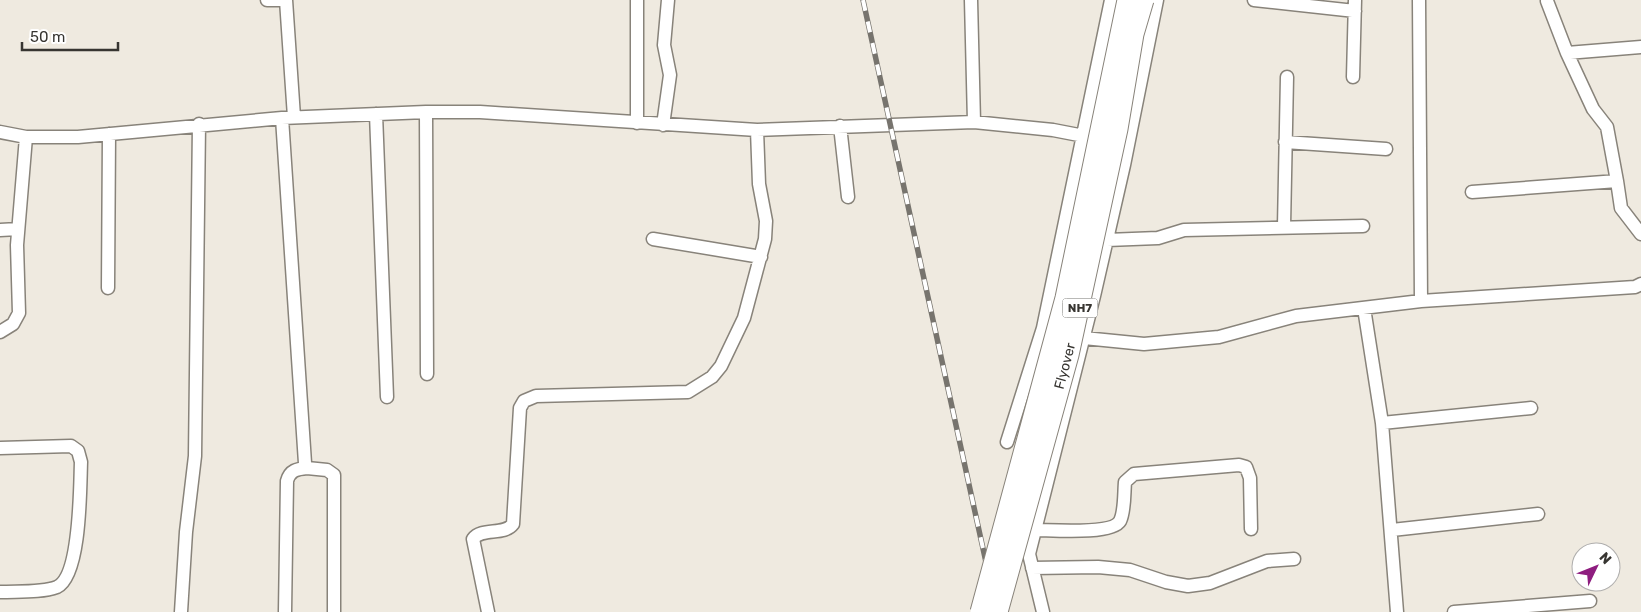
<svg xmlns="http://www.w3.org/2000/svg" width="1641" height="612" font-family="Rubik,sans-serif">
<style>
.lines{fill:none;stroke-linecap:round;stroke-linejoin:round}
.minor-casing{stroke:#88837a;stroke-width:15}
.minor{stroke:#fff;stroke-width:12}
.rail-casing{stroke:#77746e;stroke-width:5.5}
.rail{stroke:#fff;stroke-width:4;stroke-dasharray:11;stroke-linecap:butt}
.highway-bridge-casing{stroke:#88837a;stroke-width:21;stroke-linecap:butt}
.highway-bridge{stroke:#fff;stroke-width:19}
.labels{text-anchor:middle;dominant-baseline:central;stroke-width:4;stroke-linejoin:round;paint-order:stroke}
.shield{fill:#fff;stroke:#73726f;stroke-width:1}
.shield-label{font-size:12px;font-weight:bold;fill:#373531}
.street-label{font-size:14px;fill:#373531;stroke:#fff}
</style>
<rect width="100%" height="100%" fill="#efeae0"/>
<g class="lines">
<defs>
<path id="minor" d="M267 0H286
M286 0 294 117
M637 0V123
M971 0 974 122
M1254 0 1355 11
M1419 0 1421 301
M1547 1 1567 53 1641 47
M1353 77 1355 0
M426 112 427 374
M376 114 387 397
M282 118 305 463 307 468 327 470 334 475V612
M663 125 670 75 664 45 668 0
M840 126 848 197
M0 132 26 137H78L282 118 426 112H480L757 130 974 122 1053 130 1084 136
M1285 142 1386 149
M1617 181 1621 208 1641 234
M1472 192 1617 181 1607 127 1593 109 1567 53
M1284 226 1287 77
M0 230 18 229
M653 239 761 257
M1107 240 1158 238 1184 230 1363 226
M108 288 109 134
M1364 308 1382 423 1397 612
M1043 328 1084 338 1144 344 1219 337 1296 316 1421 301 1635 287 1641 284
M0 332 13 324 19 313 17 245 26 137
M1382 423 1531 408
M1007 442 1043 328 1111 0
M0 448 71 446 78 451 81 462C80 486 81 576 57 587 41 593 17 591 0 592
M1035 530C1051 530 1112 535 1120 521 1125 511 1124 493 1125 482L1134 474 1239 465 1246 467 1250 478 1251 529
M1392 530 1538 514
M1032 568 1098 567 1130 570 1166 582 1188 586 1210 583 1267 561 1294 559
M181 612 186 532 195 456 199 124
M285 612 287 481C290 470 297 469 307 468
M488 612 473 539C482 527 504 536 513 524L520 408 524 401 536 396 688 392 712 377 721 366 744 318 765 239 766 221 759 184 757 130
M1043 612 1029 554 1094 296 1124 165 1157 0
M1454 612 1590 601"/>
</defs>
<!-- minor casing -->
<use href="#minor" class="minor-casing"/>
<!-- minor -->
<use href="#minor" class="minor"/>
<defs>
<path id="rail" d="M863 0 989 576 1000 612"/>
</defs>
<!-- rail casing -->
<use href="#rail" class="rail-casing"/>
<!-- rail -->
<use href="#rail" class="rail"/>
<defs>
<path id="highway-bridge" d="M980 612 1065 298 1127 0
M998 612 1069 355 1118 129 1134 34 1144 0"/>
</defs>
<!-- highway-bridge casing -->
<use href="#highway-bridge" class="highway-bridge-casing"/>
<!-- highway-bridge -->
<use href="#highway-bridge" class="highway-bridge"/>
</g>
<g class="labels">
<!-- shield labels -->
<rect class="shield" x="1062.5" y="298.5" width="35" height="19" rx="4"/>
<g class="shield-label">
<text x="1080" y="308">NH7</text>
</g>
<!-- street labels -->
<g class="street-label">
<text transform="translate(1065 366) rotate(-75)">Flyover</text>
</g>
</g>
<!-- north arrow -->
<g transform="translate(1596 567) rotate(47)"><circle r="24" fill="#ffffff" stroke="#afaead"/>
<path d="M0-4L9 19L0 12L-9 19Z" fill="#8e1d7f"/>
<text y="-8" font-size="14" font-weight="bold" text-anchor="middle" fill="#373531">N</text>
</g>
<!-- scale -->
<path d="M22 42v8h96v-8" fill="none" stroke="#373531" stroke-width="2.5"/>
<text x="30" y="42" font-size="15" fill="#373531" stroke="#ffffff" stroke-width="4" paint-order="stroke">50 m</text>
</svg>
